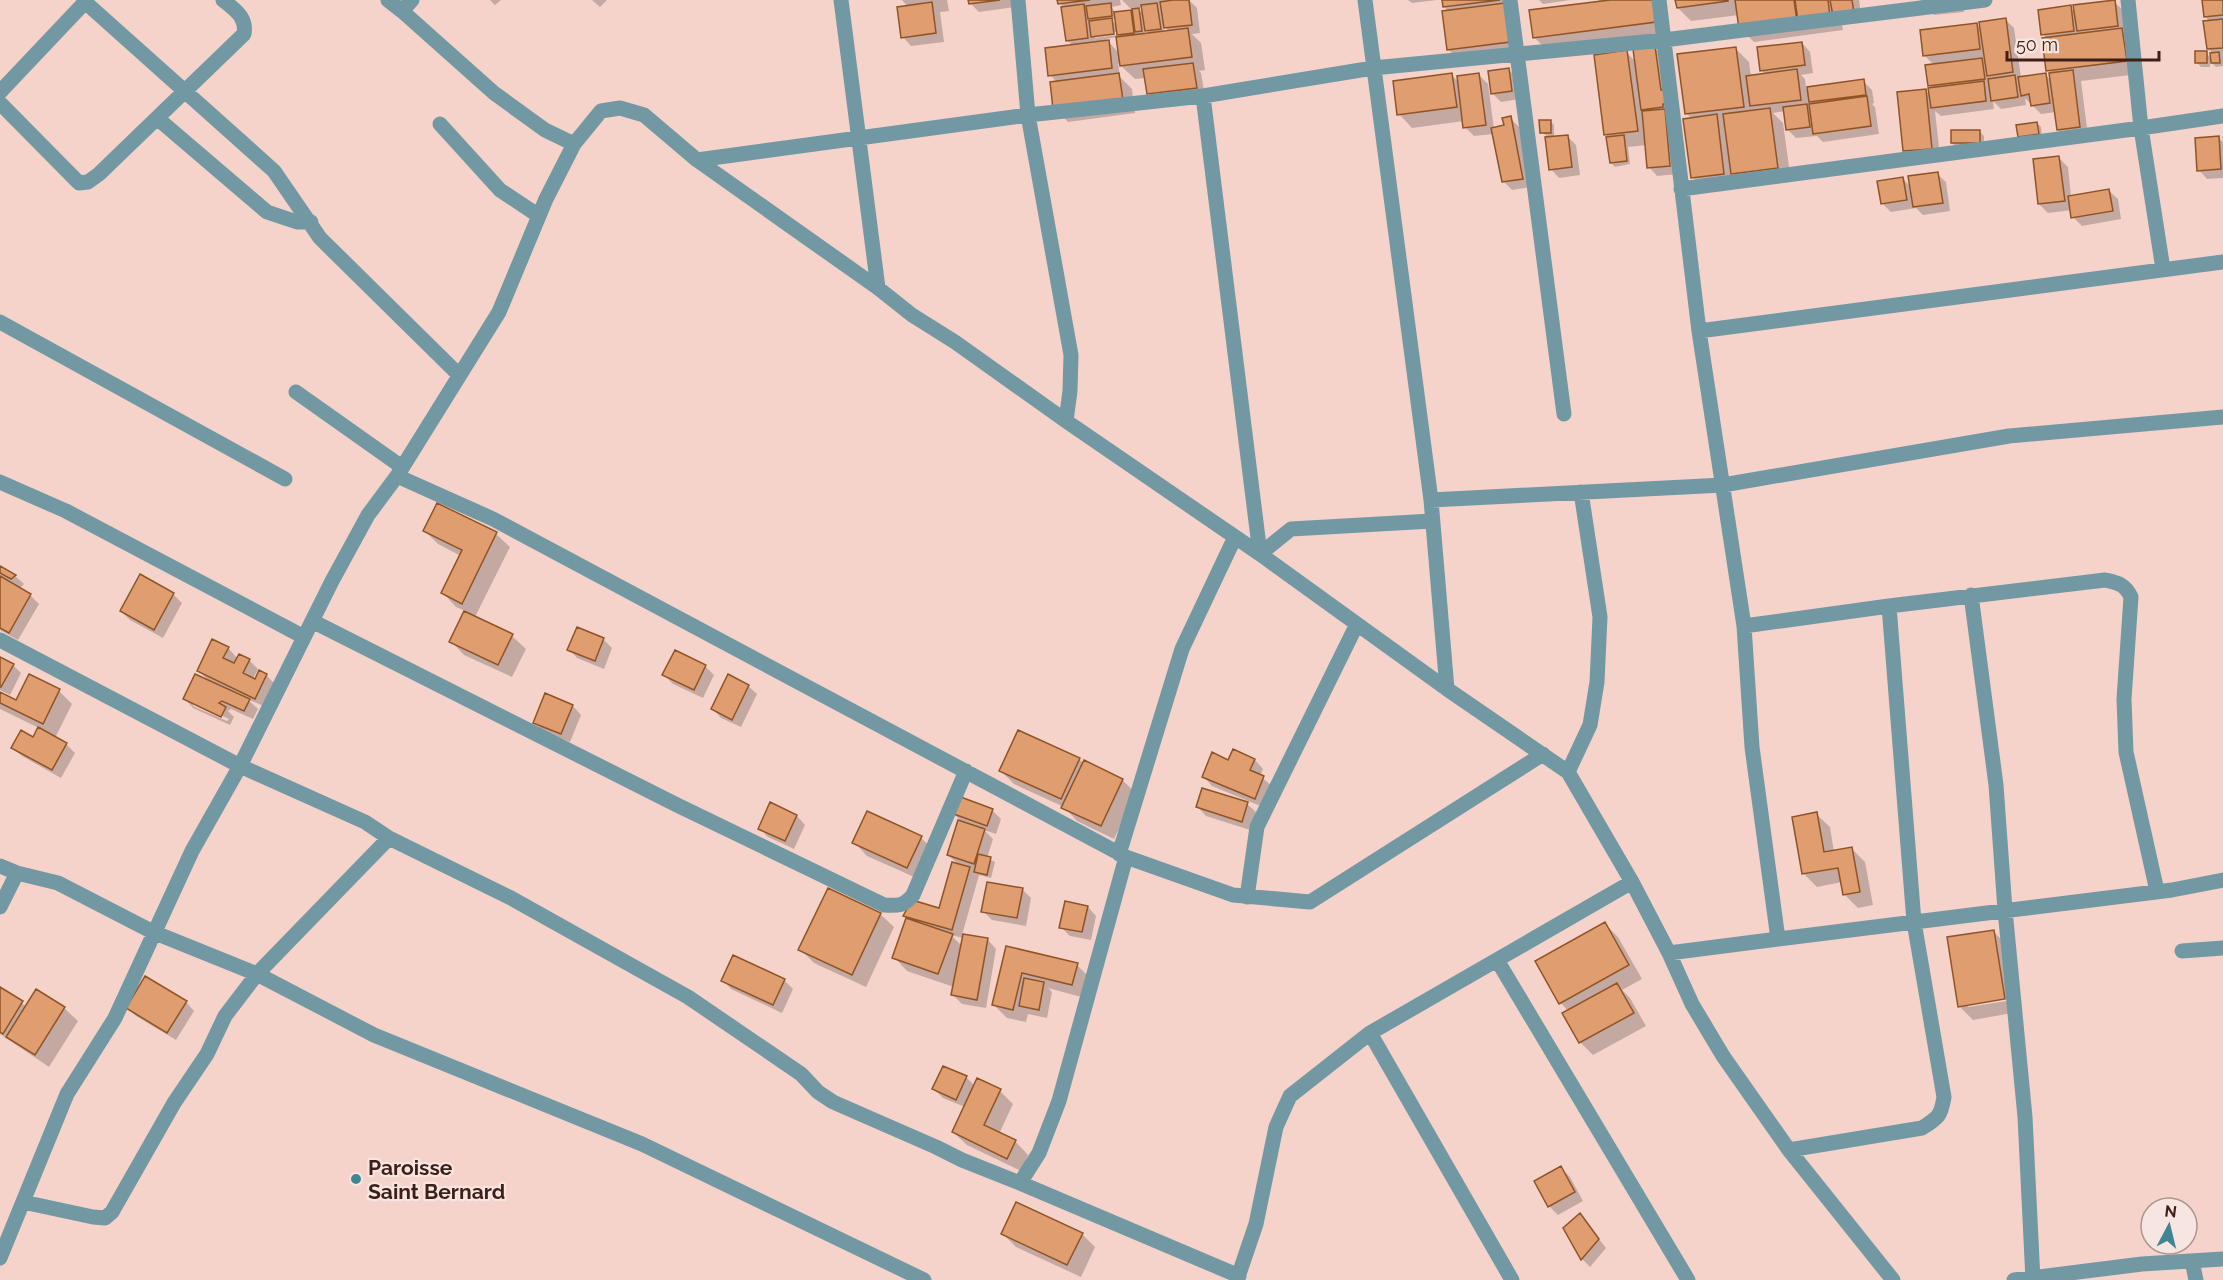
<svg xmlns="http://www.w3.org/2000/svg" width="2223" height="1280" font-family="Raleway,sans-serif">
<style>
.shadow{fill:#0003;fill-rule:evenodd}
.building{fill:#df9d70;stroke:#8f5325;stroke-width:1.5}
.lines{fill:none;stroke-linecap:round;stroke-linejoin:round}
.minor{stroke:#7299a3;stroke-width:15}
.poi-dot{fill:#418494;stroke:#f6e5e0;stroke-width:2}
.labels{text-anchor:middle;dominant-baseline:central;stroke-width:4.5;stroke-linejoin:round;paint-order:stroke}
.poi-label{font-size:21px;font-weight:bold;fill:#3e1f18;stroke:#f6e5e0;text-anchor:start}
</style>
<rect width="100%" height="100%" fill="#f5d3cb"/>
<!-- shadow -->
<path class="shadow" d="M490 0H501L495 5Z
M592 0H607L600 7Z
M902 0H947L949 11 940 12 944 42 911 46 903 37 908 7Z
M970 0H1014L1015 7 979 12 970 3Z
M1059 0H1120L1121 5 1112 7 1115 13 1130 11 1134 15 1133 8 1131 9 1122 0H1189L1197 8 1200 33 1192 34 1201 43 1205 70 1199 71 1201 73 1205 96 1157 102 1148 94 1146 78 1135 79 1118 63 1120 77 1132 89 1135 113 1068 122 1055 108 1058 83 1050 75 1073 46 1067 40 1063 7ZM1143 7 1144 15 1137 8ZM1117 19 1118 26 1111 20ZM1163 25 1170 32 1164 33ZM1144 28 1150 34 1145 35ZM1121 31 1119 35 1122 38 1119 53 1106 39 1117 37V35L1095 38V35Z
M1408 0H1437L1412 3Z
M1443 0H1507L1523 55 1462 63 1449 50 1450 12 1444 7Z
M1539 0H1570L1543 4Z
M1598 0H1658L1668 35 1548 51 1534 37 1600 3Z
M1677 0H1859L1862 21 1842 24 1843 30 1754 42 1741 29 1739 15 1691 21 1678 8Z
M1920 0H1963L1964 12 1934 15Z
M2203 0H2223V66L2216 67 2210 61V67H2201L2197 63 2206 53 2212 59 2214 54 2208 49 2210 22 2205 16Z
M2114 2 2123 10 2139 74 2081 81 2088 136 2067 138 2058 130 2056 112 2041 114 2025 98 2026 105 2001 109 1993 101 1994 109 1941 116 1935 111 1940 157 1913 160 1904 151 1926 91 1931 96 1934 89 1930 85 1934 65 1925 56 1976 24 1982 30 2006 20 2014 28 2021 78 2045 75 2052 81 2051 73 2048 70 2047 39 2043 34 2070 7 2076 13Z
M1802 43 1810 52 1813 73 1801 75 1805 79 1806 89 1863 81 1872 90 1874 103 1872 104 1875 107 1879 134 1823 142 1817 136 1796 138 1788 130 1785 111 1773 113 1783 123 1791 181 1706 191 1693 177 1692 119 1687 114 1735 48 1749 62 1751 77 1766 75 1761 70Z
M1655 48 1663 56 1678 174 1657 176 1649 167 1647 145 1628 147 1630 164 1615 167 1611 163 1609 138 1606 135 1626 52 1636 62Z
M1508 69 1517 78 1520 99 1501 102 1492 93Z
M1451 75 1459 82 1479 75 1488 84 1494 129 1505 126 1510 118 1519 127 1531 187 1512 190 1504 182 1494 134 1474 136 1465 127 1464 121 1412 128 1399 114Z
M1550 121 1554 125V138L1567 136 1576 145 1580 175 1559 178 1551 169 1547 136 1541 132Z
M2037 123 2041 127 2042 137 2023 140Z
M1980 132 1984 136V146L1956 147 1952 143Z
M2222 137H2223V178L2207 179 2199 170 2218 138 2223 142Z
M2059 158 2068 167 2071 197 2109 191 2118 199 2121 219 2082 226 2073 217 2072 210 2048 213 2039 204Z
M1937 174 1946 182 1950 211 1923 215 1916 208 1891 212 1882 203 1902 178 1912 188Z
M425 531 496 534 510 547 475 617 512 636 526 649 512 677 464 655 451 641 466 611 456 607 443 593 461 556 438 544Z
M0 568 15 576 24 584 19 589 30 595 39 604 18 640 0 630Z
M173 594 182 603 163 638 130 620 121 611Z
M577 629 604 640 612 648 604 669 577 658 569 649Z
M228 648 238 659 249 660 258 669 253 679 256 681 266 675 275 684 264 706 247 699 258 709 253 719 231 709 228 711 234 717 230 725 193 708 185 699 210 682 199 671ZM193 702 229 719 227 721 193 706Z
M0 658 13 665 21 673 10 695 0 690Z
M705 666 714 675 703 698 673 684 664 675Z
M748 686 757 694 741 727 721 718 713 709Z
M59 691 72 704 55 738 66 744 75 753 61 778 22 756 13 748 34 739 39 728 0 709V694L16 702Z
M573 706 581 715 570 742 543 731 534 722Z
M1233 751 1255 760 1263 769 1260 776 1272 786 1263 807 1212 786 1204 777 1229 761Z
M1079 759 1084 764 1122 780 1136 793 1114 839 1077 821 1064 807 1014 784 1000 770Z
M771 804 797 816 805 825 794 849 768 837 759 828Z
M1247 804 1256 812 1250 830 1206 816 1198 807Z
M992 810 1001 819 996 834 984 830 993 839 987 858 995 862 991 878 979 875 962 935 988 940 996 949 986 1008 962 1004 953 995 954 987 907 971 894 957 907 918 905 916 940 910 959 865 948 855 960 820 953 813ZM951 935 963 938 962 946Z
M1816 814 1830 827 1834 852 1852 849 1865 862 1873 905 1858 908 1844 894 1842 882 1817 887 1803 873Z
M921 838 935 851 921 880 867 856 854 842Z
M1022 889 1031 898 1026 926 992 920 983 911Z
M1088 907 1096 916 1091 940 1070 936 1061 927Z
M880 914 894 927 866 987 814 963 800 949Z
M1605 924 1618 937 1642 979 1622 990 1630 998 1646 1026 1593 1055 1580 1042 1568 1011 1561 1003 1537 962Z
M1993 931 2007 945 2018 1012 1973 1020 1959 1006ZM2013 997V1000L1968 1007V1004Z
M1007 948 1077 965 1090 978 1085 998 1048 988 1052 992 1047 1018 1028 1014 1026 1022 1007 1018 993 1004Z
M734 957 784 980 793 989 782 1013 731 989 723 980Z
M0 989 27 1007 64 1008 78 1021 49 1067 0 1034Z
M186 1002 194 1011 176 1040 136 1016 127 1007Z
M966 1077 975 1086 1000 1091 1013 1104 999 1134 1015 1141 1028 1155 1021 1171 967 1145 953 1132 965 1107 943 1098 934 1089Z
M1561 1168 1570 1177 1583 1201 1558 1215 1549 1206Z
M1580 1215 1606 1248 1590 1267 1582 1259Z
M1003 1234H1082L1095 1247 1081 1277 1016 1247Z"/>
<!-- building -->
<path class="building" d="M968 0H1000L969 4Z
M1057 0H1090L1058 4Z
M1173 0H1189L1192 25 1164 28 1160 2Z
M1442 0H1500L1443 7Z
M1610 0H1653L1656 22 1533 38 1529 10Z
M1675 0H1728V1L1677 8Z
M1735 0H1794L1797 22 1739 29Z
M1795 0H1828L1830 17 1798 21Z
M1830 0H1852L1854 13 1833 16Z
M2115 0 2118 26 2077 31 2073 5Z
M2202 0H2223V15L2204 17Z
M932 2 936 33 901 38 897 7Z
M1111 3 1112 16 1088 19 1086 6Z
M1157 3 1161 29 1145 31 1141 5Z
M1505 3 1510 42 1447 50 1442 11Z
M1084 4 1088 38 1066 41 1061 7Z
M2071 5 2074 31 2041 35 2038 10Z
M1139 8 1142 31 1135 32 1132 9Z
M1131 10 1134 33 1117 35 1114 12Z
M1112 18 1114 34 1091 37 1089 21Z
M2006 18 2013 72 1987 76 1979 22Z
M2223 19V48L2207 49 2203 21Z
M1977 23 1980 49 1923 56 1920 30Z
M1188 28 1192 57 1120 66 1116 37Z
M2122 28 2127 61 2046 71 2042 38Z
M1109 40 1112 68 1048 76 1045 48Z
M1802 42 1805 65 1760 71 1757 47Z
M1655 46 1661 90H1667L1669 104H1663V107L1641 110 1633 49Z
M1736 47 1744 107 1685 114 1677 54Z
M1627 50 1638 131 1604 135 1594 55Z
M2195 51H2207V63H2195Z
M2219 52 2220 63H2211L2210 53Z
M1982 58 1985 79 1928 86 1925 65Z
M1193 63 1197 88 1147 94 1143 69Z
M1509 68 1512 91 1491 94 1488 71Z
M1797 69 1801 100 1750 106 1746 76Z
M2073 70 2080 127 2057 130 2049 73Z
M1119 73 1123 100 1053 109 1050 82Z
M1452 73 1457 107 1397 115 1393 81Z
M1479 73 1486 125 1463 128 1457 76Z
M2046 73 2050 103 2031 106 2029 94 2021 96 2018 77Z
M2015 75 2018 97 1991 101 1988 79Z
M1864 79 1866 95 1809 102 1807 87Z
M1984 81 1986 101 1931 108 1928 88Z
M1926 89 1932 149 1903 151 1897 92Z
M1867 96 1871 126 1813 134 1809 104Z
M1807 104 1810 127 1786 130 1783 107Z
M1770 108 1778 168 1731 174 1723 114Z
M1665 109 1670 166 1647 168 1642 111Z
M1717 114 1724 174 1691 178 1683 119Z
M1511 116 1523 179 1502 182 1491 128 1504 125 1502 118Z
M1539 120H1551V133H1540Z
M2037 122 2039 134 2018 137 2016 125Z
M1951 130H1980V143H1951Z
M1568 135 1572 167 1549 170 1545 137Z
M1624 135 1627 161 1610 163 1606 137Z
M2219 136 2221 169 2197 171 2195 138Z
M2059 156 2065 201 2038 204 2033 159Z
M1938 172 1943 203 1913 207 1908 176Z
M1903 177 1907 200 1881 204 1877 181Z
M2109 189 2113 211 2071 218 2068 196Z
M437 503 497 532 462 604 441 593 462 550 423 531Z
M0 566 16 575 11 579 0 573Z
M140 574 174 593 154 630 120 611Z
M0 576 31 594 9 633 0 628Z
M464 611 513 634 498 665 449 642Z
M577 627 604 638 595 661 567 650Z
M212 639 229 647 223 658 234 663 239 654 250 659 243 673 255 679 259 670 267 674 255 699 197 671Z
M675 650 706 665 694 690 662 675Z
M0 657 14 664 1 687H0Z
M29 674 60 689 43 724 0 703V692L16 700Z
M195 674 250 699 244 711 222 701 219 703 226 707 221 717 183 699Z
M728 674 749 685 732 720 711 709Z
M545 693 573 705 561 734 533 723Z
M38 727 67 743 52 770 11 748 21 730 33 737Z
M1018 730 1080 758 1061 799 999 771Z
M1233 749 1255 759 1250 770 1264 776 1255 799 1202 777 1212 752 1228 760Z
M1084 760 1123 779 1101 826 1061 808Z
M1202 788 1248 802 1242 822 1196 807Z
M958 796 993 809 987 826 951 813Z
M770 802 797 815 785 841 758 829Z
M867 811 922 836 907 868 852 843Z
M1817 812 1824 852 1852 847 1860 892 1843 895 1838 868 1802 874 1792 817Z
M958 820 985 829 974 864 947 855Z
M978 854 991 857 987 875 974 872Z
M952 862 970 867 952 930 903 916 912 900 939 908Z
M987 882 1023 888 1017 918 981 912Z
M828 888 881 913 852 975 798 950Z
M1065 901 1088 906 1082 932 1059 928Z
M906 918 953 934 938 974 892 958Z
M1605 922 1629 965 1559 1004 1535 961Z
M1994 930 2005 999 1958 1007 1947 937Z
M963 934 988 938 977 1000 951 995Z
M1006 946 1078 963 1072 985 1022 973 1013 1010 992 1005Z
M733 955 785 979 773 1005 721 981Z
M145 976 187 1001 167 1033 126 1008Z
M1024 978 1044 982 1039 1010 1019 1006Z
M1617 983 1634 1013 1579 1043 1562 1013Z
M0 987 23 1001 3 1034 0 1032Z
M36 989 65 1007 35 1055 6 1037Z
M943 1066 967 1076 956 1100 932 1089Z
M977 1078 1001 1089 984 1125 1016 1140 1007 1159 952 1132Z
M1561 1166 1575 1192 1548 1207 1534 1181Z
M1016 1202 1083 1233 1067 1265 1001 1234Z
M1580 1213 1599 1239 1581 1260 1563 1228Z"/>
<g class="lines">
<!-- minor -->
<path class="minor" d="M388 0 402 11
M412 0 402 11 494 93 545 130 574 144
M841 0 878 288
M1018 0 1028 115 1071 355 1070 391 1066 421
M1365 0 1431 500 1447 689
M1510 0 1564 414
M1659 0 1699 331 1744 626 1752 747 1778 939 1669 953
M2128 0 2141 128 2163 269
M85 2 274 171 320 238 459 375
M0 92 87 0
M1203 96 1260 554
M0 103 79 183 88 182 99 174 244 34C247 17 235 10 223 0
M157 118 267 212 297 222H311
M440 124 500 190 539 216
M697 160 1028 115 1203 96 1373 68 1664 40 1985 0
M1681 189 2141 128 2223 116
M0 322 285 479
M1699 331 2223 262
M296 392 402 467
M0 482 66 511 304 637
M1431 500 1723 485 2009 436 2223 417
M1260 554 1291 529 1432 521
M1971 595 1996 785 2005 910 2025 1117 2033 1280
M312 621 677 805 884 905C898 906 904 906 913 895L966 771
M1744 626 1889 606 2105 580C2118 583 2125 584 2131 597L2124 699 2126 752 2157 891
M0 640 240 766 365 822 389 838 511 898 688 997 801 1074 818 1092 833 1102 936 1147 962 1160 1020 1183 1039 1153 1059 1101 1126 857 493 519 397 476
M1568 772 1590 725 1597 682 1600 617 1581 492
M1119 854 1182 649 1235 537
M1126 857 1233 895 1310 902 1543 754
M0 866 17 873 58 883 153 932 257 974 374 1035 642 1144 924 1280
M1247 897 1257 827 1357 624
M0 907 17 873
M1778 939 2172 890 2223 880
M2182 951 2223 948
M1497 960 1688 1280
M1370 1033 1512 1280
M1789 1150 1922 1128C1938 1118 1941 1116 1944 1097L1914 922 1889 606
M1020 1183 1239 1276
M23 1202 93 1217 105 1218 112 1212 174 1103 207 1054 225 1016 257 974 389 838
M0 1258 67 1094 115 1018 192 851 240 766 332 581 368 515 397 476 499 312 546 199 574 144 601 111 620 108 644 115 697 160 878 288 912 315 955 342 1066 421 1260 554 1447 689 1568 772 1632 882 1669 953 1692 1004 1723 1056 1789 1150 1893 1280
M2192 1261 2196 1280
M1237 1280 1256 1224 1276 1127 1290 1096 1370 1033 1632 882
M2014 1280 2142 1264 2223 1259"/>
</g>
<!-- markers -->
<circle class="poi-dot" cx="356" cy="1179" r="6"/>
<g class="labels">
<!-- poi labels -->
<g class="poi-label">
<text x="368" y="1167">Paroisse<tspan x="368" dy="24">Saint Bernard</tspan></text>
</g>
</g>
<!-- north arrow -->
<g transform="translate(2169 1226) rotate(7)"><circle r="28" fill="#f6e5e0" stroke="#ac9690" stroke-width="1.5"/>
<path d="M0-4.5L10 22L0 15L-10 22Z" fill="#418494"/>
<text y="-9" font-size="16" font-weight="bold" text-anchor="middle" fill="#3e1f18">N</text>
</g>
<!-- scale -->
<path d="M2007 51v9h152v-9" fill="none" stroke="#3e1f18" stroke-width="3"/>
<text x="2016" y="51" font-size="18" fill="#3e1f18" stroke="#f6e5e0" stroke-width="4.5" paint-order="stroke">50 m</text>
</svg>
